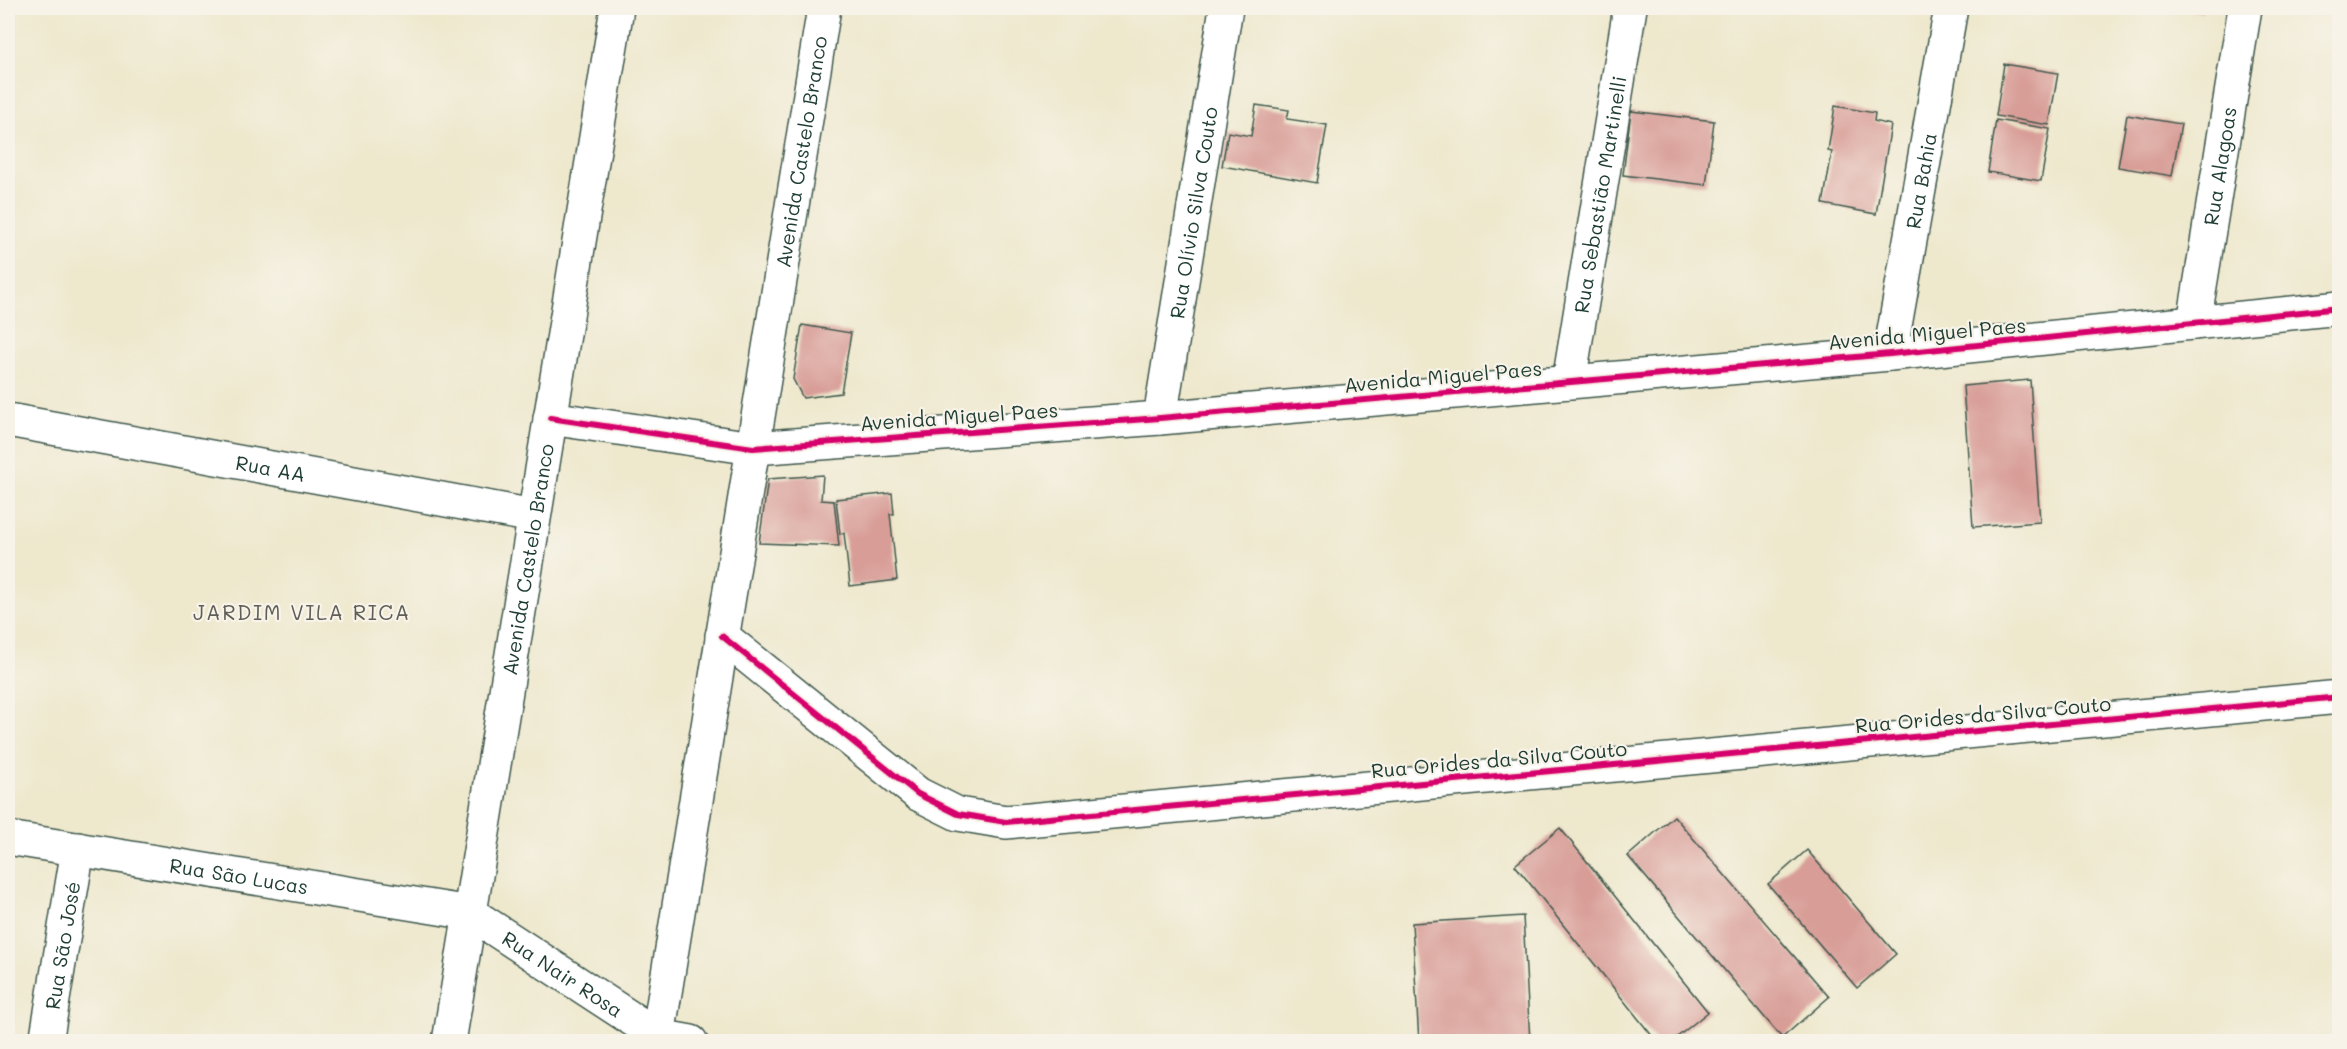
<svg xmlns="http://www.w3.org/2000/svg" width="2347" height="1049" font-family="Mali,sans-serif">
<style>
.building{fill:#d89d97}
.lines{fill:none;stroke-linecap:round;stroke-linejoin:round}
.minor-casing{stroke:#3e574b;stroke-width:36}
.minor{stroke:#fff;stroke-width:33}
.cycleway-casing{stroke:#f7f3e8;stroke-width:10}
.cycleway{stroke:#d6006c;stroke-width:6}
.labels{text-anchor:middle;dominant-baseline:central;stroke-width:4.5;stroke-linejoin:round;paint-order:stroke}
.street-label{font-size:20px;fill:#1f3d34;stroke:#f7f3e8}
.neighbourhood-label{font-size:21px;letter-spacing:1.5px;fill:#605f57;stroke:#f7f3e8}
</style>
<rect width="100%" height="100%" fill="#f7f3e8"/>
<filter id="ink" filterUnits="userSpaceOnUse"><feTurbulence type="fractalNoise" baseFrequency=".0167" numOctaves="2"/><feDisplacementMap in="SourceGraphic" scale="12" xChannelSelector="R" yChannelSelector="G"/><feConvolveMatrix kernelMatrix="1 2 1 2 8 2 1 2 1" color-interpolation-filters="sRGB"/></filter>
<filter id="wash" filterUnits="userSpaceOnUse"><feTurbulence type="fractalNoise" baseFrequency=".008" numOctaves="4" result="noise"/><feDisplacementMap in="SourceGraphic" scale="24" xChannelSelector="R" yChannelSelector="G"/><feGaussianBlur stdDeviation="1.35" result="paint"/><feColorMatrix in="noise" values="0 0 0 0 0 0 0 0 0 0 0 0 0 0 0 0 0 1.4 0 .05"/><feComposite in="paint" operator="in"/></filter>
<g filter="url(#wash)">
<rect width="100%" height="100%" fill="#eee8cd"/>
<g id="blocks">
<!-- building -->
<path class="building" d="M2183 8H2203L2202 12Z
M2004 64 2058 73 2049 125 1996 116Z
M1256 105 1289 110 1287 119 1327 125 1317 183 1222 166 1228 132 1251 136Z
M1835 106 1875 113 1874 121 1891 125 1876 214 1823 204 1832 152 1828 151Z
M1631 111 1714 121 1706 185 1623 175Z
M2127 115 2181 124 2172 176 2118 167Z
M1996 120 2050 129 2041 181 1988 172Z
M802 325 851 333 841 393 803 398 793 379Z
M2030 380 2040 522 1973 527 1963 386Z
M823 475 821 500 834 501 839 546 759 543 768 479Z
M892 493 894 514H890L897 580 850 586 844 533 840 534 836 499Z
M1674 816 1829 997 1782 1038 1628 856Z
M1560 828 1708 1012 1671 1042H1657L1515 865Z
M1807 850 1896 954 1857 988 1768 884Z
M1523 916 1530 1042H1419L1412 923Z"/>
</g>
</g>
<g filter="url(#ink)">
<use href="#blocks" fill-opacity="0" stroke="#3e574b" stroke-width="1.5"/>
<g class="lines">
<defs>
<g id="minor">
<path id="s1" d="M2194 323 2245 8"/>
<path id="s2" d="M1890 354 1951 8"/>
<path id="s3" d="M1569 382 1630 8"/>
<path d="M550 418 753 448 1160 418 1890 354 2340 308"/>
<path id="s4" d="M1160 418 1226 8"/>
<path id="s5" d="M8 420 534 516"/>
<path d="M722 636 918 794 958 814 1006 822 2340 697"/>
<path id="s6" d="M8 838 470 913 658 1036 691 1042"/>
<path id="s7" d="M46 1042 78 849"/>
<path id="s8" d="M449 1042 617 8"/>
<path id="s9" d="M657 1042 824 8"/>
</g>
</defs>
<!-- minor casing -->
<use href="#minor" class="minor-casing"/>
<!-- minor -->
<use href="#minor" class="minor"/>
<defs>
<path id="cycleway" d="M550 418 753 448 1160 418 1890 354 2340 308
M722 636 918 794 958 814 1006 822 2340 697"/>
</defs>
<!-- cycleway casing -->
<use href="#cycleway" class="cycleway-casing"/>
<!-- cycleway -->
<use href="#cycleway" class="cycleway"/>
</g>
</g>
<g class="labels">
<!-- street labels -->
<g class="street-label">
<text stroke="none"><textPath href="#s9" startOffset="902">Avenida Castelo Branco</textPath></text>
<text stroke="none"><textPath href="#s1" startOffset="159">Rua Alagoas</textPath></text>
<text stroke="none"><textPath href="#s2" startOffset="176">Rua Bahia</textPath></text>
<text stroke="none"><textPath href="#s3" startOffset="190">Rua Sebastião Martinelli</textPath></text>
<text stroke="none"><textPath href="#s4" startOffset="208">Rua Olívio Silva Couto</textPath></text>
<text transform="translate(1927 333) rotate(-5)">Avenida Miguel Paes</text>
<text transform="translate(1443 376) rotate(-5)">Avenida Miguel Paes</text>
<text transform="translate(959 416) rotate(-4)">Avenida Miguel Paes</text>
<text stroke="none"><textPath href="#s5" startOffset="267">Rua AA</textPath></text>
<text stroke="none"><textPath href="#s8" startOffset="489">Avenida Castelo Branco</textPath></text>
<text transform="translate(1983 714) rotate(-5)">Rua Orides da Silva Couto</text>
<text transform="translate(1499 759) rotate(-5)">Rua Orides da Silva Couto</text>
<text stroke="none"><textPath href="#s6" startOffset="234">Rua São Lucas</textPath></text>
<text stroke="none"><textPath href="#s7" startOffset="98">Rua São José</textPath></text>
<text stroke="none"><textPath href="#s6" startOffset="579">Rua Nair Rosa</textPath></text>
</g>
<!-- neighbourhood labels -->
<g class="neighbourhood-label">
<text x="302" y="611">JARDIM VILA RICA</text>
</g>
</g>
<!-- margin -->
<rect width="2347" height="1049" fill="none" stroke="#f7f3e8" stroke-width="30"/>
</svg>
